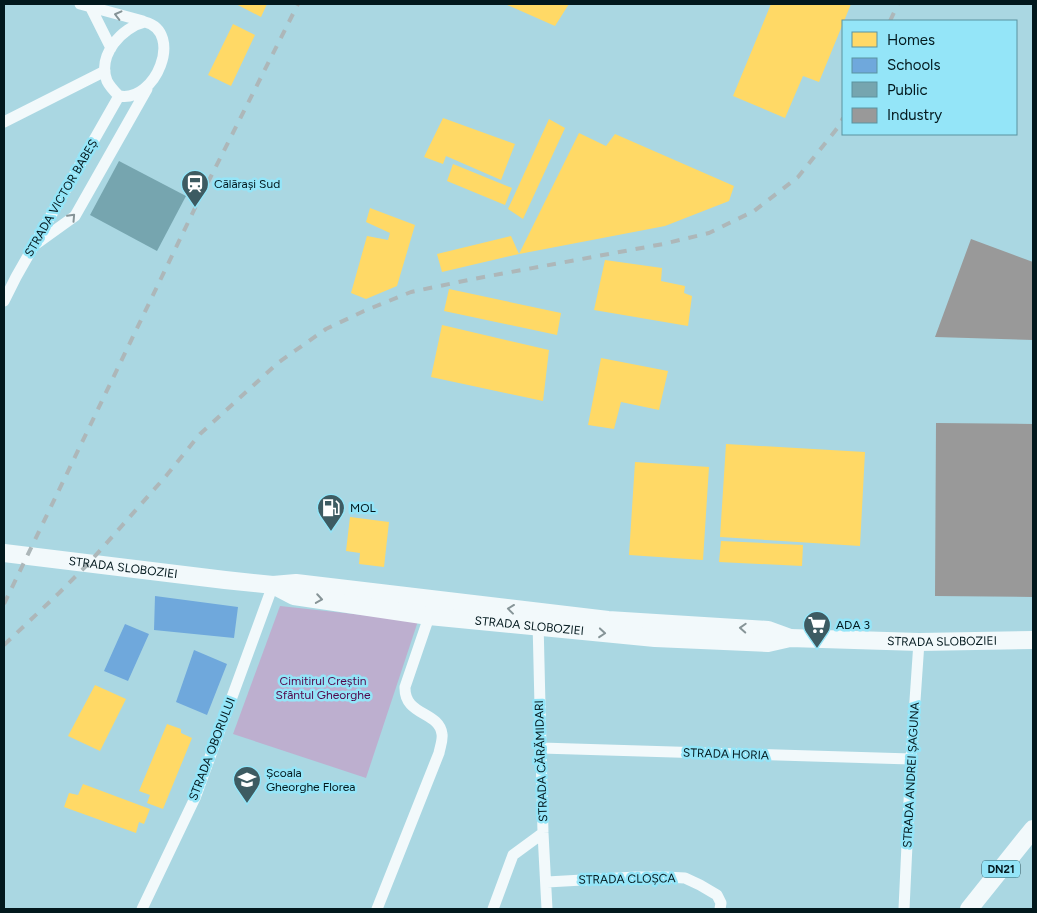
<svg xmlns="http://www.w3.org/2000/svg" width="1037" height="913" font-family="Figtree,sans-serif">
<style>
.green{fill:#bdafcf}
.homes{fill:#ffd966}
.schools{fill:#6fa8dc}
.public{fill:#76a5af}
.industry{fill:#999}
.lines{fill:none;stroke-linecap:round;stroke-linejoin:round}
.minor{stroke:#f2f9fb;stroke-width:11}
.primary{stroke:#f2f9fb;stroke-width:18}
.rail{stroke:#adb7b9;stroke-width:4;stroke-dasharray:9 9;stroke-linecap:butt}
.oneway{stroke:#869497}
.labels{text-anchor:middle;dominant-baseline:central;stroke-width:5;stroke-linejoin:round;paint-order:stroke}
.shield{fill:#94e5f8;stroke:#2e565f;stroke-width:1}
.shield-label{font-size:11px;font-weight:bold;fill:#02181d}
.poi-label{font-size:12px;fill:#02181d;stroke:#94e5f8;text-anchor:start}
.street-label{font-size:12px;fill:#02181d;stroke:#94e5f8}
.park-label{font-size:12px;fill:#530549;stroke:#94e5f8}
</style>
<rect width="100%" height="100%" fill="#aad7e2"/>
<!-- green -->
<path class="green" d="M280 606 418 621 366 778 233 734Z"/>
<!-- homes -->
<path class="homes" d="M236 4H267L261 17Z
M505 4H569L555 26Z
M771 4H851L819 82 803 76 785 118 733 96Z
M233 24 255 35 231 86 208 75Z
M443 118 515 144 501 180 446 156 443 164 424 157Z
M549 119 565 128 523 219 508 209Z
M579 133 606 146 615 134 734 186 729 201 665 226 519 254Z
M453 164 512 188 505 205 447 181Z
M370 208 415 225 397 286 366 299 351 293 367 236 388 240 390 233 366 222Z
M511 236 519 254 442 272 437 254Z
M605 260 662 268 661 281 685 286 684 293 692 296 688 326 594 310Z
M449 289 561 313 557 335 444 311Z
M442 325 549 350 543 401 431 377Z
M601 358 668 371 659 410 621 402 614 429 588 425Z
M726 444 865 452 860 546 720 537Z
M635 462 709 467 703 560 629 555Z
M350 517 389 522 384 567 359 564 360 553 346 551Z
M721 541 803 545 802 566 719 562Z
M95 685 126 699 100 751 68 736Z
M167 724 181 729V733L192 738 163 809 147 803 150 795 139 791Z
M83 784 150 809 144 824 139 822 136 833 64 807 69 793 78 795Z"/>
<!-- schools -->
<path class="schools" d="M155 596 238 607 234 638 154 630Z
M125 624 149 634 128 681 104 671Z
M194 650 227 664 207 715 176 702Z"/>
<!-- public -->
<path class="public" d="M119 161 186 196 157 251 90 215Z"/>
<!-- industry -->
<path class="industry" d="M971 239 1033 262V340L935 337Z
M936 423 1033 424V597L935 596Z"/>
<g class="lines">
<!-- minor -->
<path class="minor" d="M80 4 143 21
M91 8 111 48
M145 22C184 32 156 103 119 96 115 92 110 87 107 81 97 55 122 27 145 22Z
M4 122 105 71
M36 244 75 216 147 89
M4 301 16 277 119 96
M538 621 543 833 547 909
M541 748 911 759
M547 882 636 877H665L685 878 700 885 717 895 721 903 720 909
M142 909 195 798 273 585
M377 909 439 753C440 747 443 740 442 734 439 711 404 716 405 687L431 611
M493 909 513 855 543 833
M904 909 911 759 919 642"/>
<!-- primary -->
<g class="primary">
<path id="s1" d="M4 553 225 580 273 585 296 583 608 620 768 630 790 638"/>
<path id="s2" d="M273 585 294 596 429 616 655 638 768 643 790 638 919 642 1033 640"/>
<path d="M969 909 1033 829"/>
</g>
<!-- rail -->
<path class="rail" d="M890 21 898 4
M4 604 195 208 298 4
M4 645 59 593 88 564 166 476 200 434 279 362 326 329 364 311 411 292 473 279 663 244 709 233 754 211 798 177 839 126 843 118"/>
</g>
<!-- one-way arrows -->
<defs><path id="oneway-chevron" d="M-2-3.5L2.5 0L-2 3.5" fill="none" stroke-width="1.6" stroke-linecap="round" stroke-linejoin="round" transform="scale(1.25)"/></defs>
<g class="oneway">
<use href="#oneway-chevron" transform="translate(118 15) rotate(-166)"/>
<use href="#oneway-chevron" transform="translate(72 217) rotate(-47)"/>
<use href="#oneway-chevron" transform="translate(319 599) rotate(9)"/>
<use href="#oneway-chevron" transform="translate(511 609) rotate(-173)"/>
<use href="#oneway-chevron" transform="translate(743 628) rotate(-177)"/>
<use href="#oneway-chevron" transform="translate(602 633) rotate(5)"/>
</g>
<!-- icons -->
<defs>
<symbol id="station-pin" viewBox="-11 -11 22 30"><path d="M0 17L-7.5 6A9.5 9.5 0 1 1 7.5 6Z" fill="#3d5b62" stroke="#94e5f8"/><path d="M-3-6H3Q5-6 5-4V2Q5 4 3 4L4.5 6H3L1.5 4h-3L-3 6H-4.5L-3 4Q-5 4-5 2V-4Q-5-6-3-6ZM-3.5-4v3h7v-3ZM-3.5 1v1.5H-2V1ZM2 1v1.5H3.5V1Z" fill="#fff"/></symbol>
<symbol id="fuel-pin" viewBox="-11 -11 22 30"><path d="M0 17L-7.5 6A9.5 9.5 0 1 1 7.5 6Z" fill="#3d5b62" stroke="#94e5f8"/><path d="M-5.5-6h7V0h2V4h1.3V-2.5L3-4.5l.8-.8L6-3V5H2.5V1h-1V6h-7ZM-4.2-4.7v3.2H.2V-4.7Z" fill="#fff"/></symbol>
<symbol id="supermarket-pin" viewBox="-11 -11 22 30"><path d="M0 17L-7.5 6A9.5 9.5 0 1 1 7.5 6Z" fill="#3d5b62" stroke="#94e5f8"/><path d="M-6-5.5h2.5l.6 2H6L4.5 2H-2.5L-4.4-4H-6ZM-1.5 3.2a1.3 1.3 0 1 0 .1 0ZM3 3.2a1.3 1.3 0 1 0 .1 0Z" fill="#fff"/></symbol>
<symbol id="school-pin" viewBox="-11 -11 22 30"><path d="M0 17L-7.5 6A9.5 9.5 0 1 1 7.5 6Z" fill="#3d5b62" stroke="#94e5f8"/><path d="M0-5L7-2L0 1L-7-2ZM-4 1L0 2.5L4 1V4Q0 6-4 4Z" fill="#fff"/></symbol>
</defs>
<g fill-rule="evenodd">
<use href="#station-pin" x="179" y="168" width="32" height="43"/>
<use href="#fuel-pin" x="315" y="492" width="32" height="43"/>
<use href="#supermarket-pin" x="801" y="609" width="32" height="43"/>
<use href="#school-pin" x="231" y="764" width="32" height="43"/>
</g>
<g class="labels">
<!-- shield labels -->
<rect class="shield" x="982" y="860.5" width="38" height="17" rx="4"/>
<g class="shield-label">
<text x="1001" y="869">DN21</text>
</g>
<!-- poi labels -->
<g class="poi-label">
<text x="214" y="184">Călărași Sud</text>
<text x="350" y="508">MOL</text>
<text x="836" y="625">ADA 3</text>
<text x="266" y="773">Școala<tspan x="266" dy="14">Gheorghe Florea</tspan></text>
</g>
<!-- street labels -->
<g class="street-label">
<text transform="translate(61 198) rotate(-60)">STRADA VICTOR BABEȘ</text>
<text stroke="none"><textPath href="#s1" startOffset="120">STRADA SLOBOZIEI</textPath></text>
<text stroke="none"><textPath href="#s2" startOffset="261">STRADA SLOBOZIEI</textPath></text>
<text stroke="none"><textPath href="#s2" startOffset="675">STRADA SLOBOZIEI</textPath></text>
<text transform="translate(212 749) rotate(-69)">STRADA OBORULUI</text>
<text transform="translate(726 754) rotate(2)">STRADA HORIA</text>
<text transform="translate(541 761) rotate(-92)">STRADA CĂRĂMIDARI</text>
<text transform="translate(911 775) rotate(-87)">STRADA ANDREI ȘAGUNA</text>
<text transform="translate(627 879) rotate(-1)">STRADA CLOȘCA</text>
</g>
<!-- park labels -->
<g class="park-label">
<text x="323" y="681">Cimitirul Creștin<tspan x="323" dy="14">Sfântul Gheorghe</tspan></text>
</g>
</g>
<!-- border -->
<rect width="1037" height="913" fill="none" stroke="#02181d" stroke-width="10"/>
<!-- legend -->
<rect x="842" y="20" width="175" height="115" fill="#94e5f8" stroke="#5a93a0"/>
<rect x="852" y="32" width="25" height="15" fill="#ffd966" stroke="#5a93a0"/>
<text x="887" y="45" font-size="15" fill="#02181d">Homes</text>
<rect x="852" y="58" width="25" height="15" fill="#6fa8dc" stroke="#5a93a0"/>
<text x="887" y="70" font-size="15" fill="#02181d">Schools</text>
<rect x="852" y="82" width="25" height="15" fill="#76a5af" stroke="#5a93a0"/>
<text x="887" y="95" font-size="15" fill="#02181d">Public</text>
<rect x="852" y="108" width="25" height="15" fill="#999999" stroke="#5a93a0"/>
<text x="887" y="120" font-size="15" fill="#02181d">Industry</text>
</svg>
